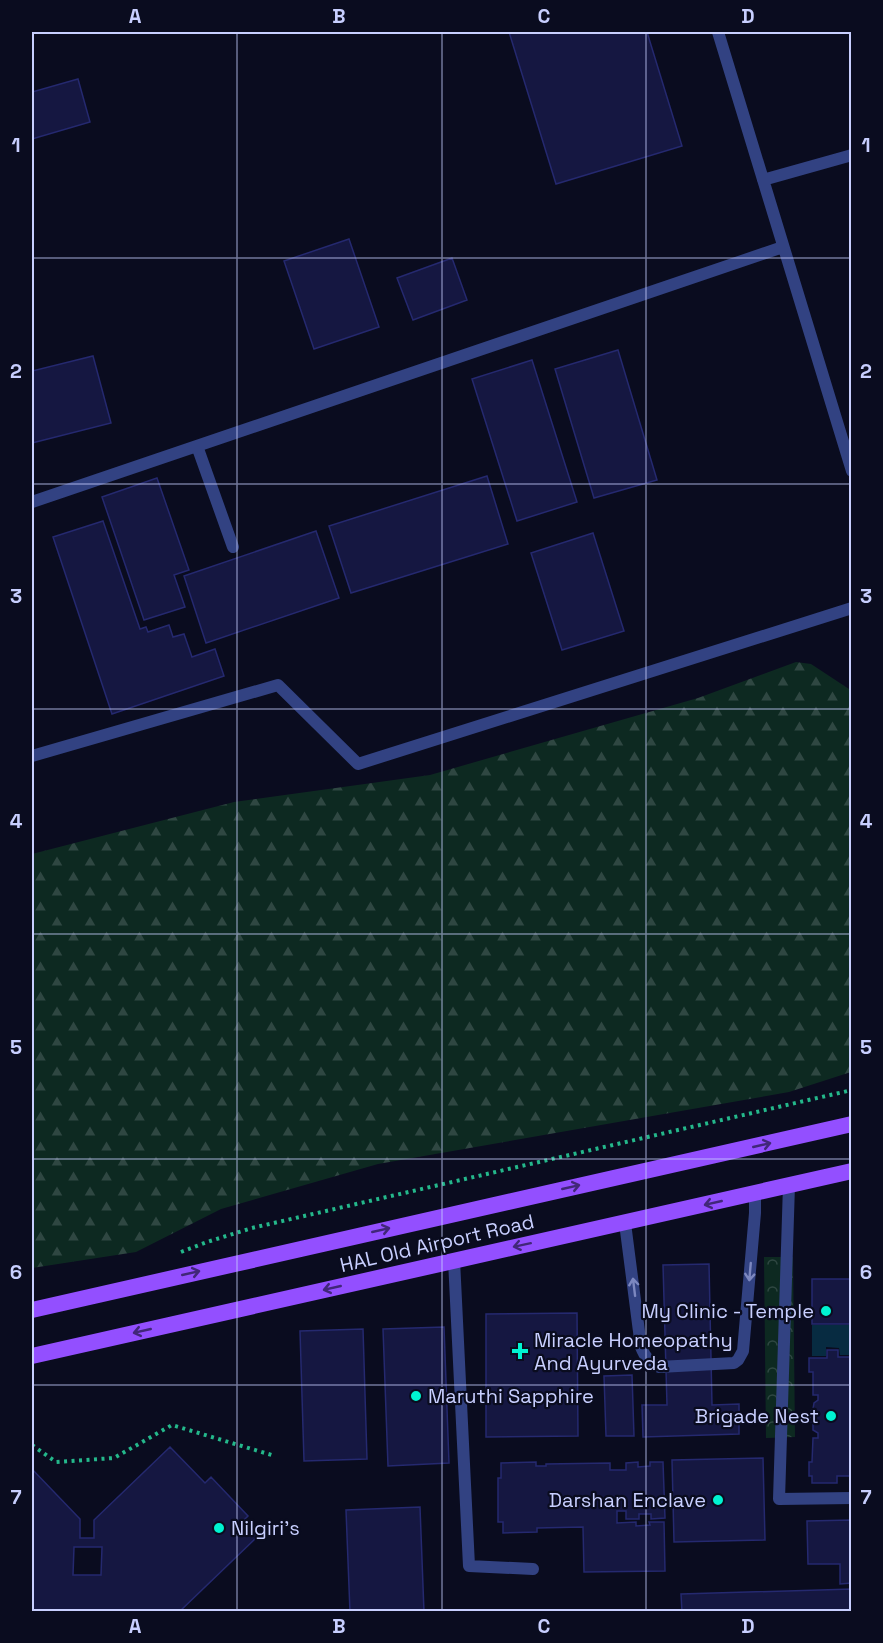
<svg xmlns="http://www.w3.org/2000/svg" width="883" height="1643" font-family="'Space Grotesk',sans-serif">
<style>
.forest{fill:url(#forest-firs)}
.park{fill:url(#park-crowns)}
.water{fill:#072b41}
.building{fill:#151741;stroke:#25296f;stroke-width:1.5;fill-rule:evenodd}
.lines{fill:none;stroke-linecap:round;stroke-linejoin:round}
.path{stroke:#24b88b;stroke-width:4;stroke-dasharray:3 4.5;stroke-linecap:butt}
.service{stroke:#324282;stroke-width:12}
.primary{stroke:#934fff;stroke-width:16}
.oneway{stroke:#412779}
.oneway2{stroke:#7d88c0}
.grid{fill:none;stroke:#c8cfff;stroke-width:1.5;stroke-opacity:0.55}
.poi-dot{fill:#00f3d1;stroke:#0a0c1f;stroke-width:2}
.labels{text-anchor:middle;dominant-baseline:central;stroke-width:4.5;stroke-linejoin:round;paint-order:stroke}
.street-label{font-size:20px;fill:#c8cfff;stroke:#0a0c1f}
.poi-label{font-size:20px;fill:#c8cfff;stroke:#0a0c1f;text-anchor:end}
.neatline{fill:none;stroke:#c8cfff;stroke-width:2}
.grid-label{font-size:20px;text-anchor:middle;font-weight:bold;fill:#c8cfff}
</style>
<defs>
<pattern id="forest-firs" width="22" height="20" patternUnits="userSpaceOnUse" patternTransform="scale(1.5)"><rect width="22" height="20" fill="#0d2921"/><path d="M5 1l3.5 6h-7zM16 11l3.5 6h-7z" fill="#2f4742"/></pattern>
<pattern id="park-crowns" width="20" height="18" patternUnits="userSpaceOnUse" patternTransform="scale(1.5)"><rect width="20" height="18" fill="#0d2921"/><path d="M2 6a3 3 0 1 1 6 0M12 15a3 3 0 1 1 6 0" fill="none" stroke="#2f4742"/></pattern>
</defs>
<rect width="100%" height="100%" fill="#0a0c1f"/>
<!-- forest -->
<path class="forest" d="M796 662 811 664 849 689 851 693V1072L789 1092 378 1164 221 1209 136 1252 32 1268V854L234 802 430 775 698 698Z"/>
<!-- park -->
<path class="park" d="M764 1257H793L795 1437 766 1438Z"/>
<!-- water -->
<path class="water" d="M812 1325H851V1355H840L839 1348 826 1347V1356H812Z"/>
<!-- building -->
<path class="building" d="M509 32H647L682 146 556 184Z
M78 79 90 122 32 139V92Z
M349 239 379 327 314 349 284 261Z
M452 258 467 300 413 320 397 278Z
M618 350 657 480 594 498 555 369Z
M93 356 111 423 32 443V371Z
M532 360 577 502 517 521 472 379Z
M487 476 508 544 351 593 329 526Z
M157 478 189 570 174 575 185 607 144 620 102 497Z
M103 521 140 629 146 627 148 632 169 625 173 637 184 634 192 657 215 649 224 676 112 714 53 537Z
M316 531 339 598 206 643 184 576Z
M593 533 624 631 562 650 531 553Z
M709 1264 712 1405 739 1404V1434L643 1437 642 1405H667L663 1265Z
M812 1279H852V1324H812Z
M577 1313 578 1436 486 1437V1314Z
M444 1327 449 1463 388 1466 383 1329Z
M363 1329 367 1459 304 1461 300 1331Z
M827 1350H838V1357H852V1476H837V1483H812V1476H809V1462H812L813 1438H818V1433L813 1430V1423L810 1421V1412L813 1409 814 1403 818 1400V1395H813V1372H809V1358H827Z
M632 1375 634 1436H606L604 1376Z
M170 1447 205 1483 211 1477 248 1516 242 1522 257 1537 179 1612H32V1469L80 1519V1538H94V1520ZM74 1547H102L101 1575H73Z
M763 1458 765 1540 674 1542 672 1460Z
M536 1462V1466H546V1464L610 1463V1470H626V1463L638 1462V1467L650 1466V1462H663L665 1518 651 1519V1514H639V1519H626V1511H617V1523L636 1522V1526L650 1525 649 1522H664L665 1571 584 1572 583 1527 537 1528V1532L503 1533V1522H498V1478H501V1463Z
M420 1507 424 1612H350L346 1510Z
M852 1520V1583L840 1584V1564H808L807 1521Z
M852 1589V1612H682L681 1594Z
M469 1610H541V1612H469Z"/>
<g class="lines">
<!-- path -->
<path class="path" d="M181 1252 207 1242 252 1228 852 1090
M32 1445 56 1462 114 1458 172 1425 275 1456"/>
<!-- service -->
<path class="service" d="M718 32 852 471
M763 180 852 155
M197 446 233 547
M32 502 783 247
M32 756 278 685 358 764 852 608
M789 1185 779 1499 852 1498
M625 1223 641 1347C645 1357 649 1362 659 1367L734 1363 738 1360 743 1351 755 1213V1193
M454 1260 469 1566 533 1569"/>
<!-- primary -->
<path class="primary" d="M32 1310 852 1124
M32 1356 852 1171"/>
</g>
<!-- one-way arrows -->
<defs><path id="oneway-shaft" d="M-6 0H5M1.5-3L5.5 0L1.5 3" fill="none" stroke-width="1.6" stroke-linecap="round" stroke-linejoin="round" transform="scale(1.5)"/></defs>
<g class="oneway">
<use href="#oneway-shaft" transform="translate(762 1145) rotate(-13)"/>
<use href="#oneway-shaft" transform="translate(571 1187) rotate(-13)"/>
<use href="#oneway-shaft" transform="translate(713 1203) rotate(167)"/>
<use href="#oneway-shaft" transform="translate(381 1230) rotate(-13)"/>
<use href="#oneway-shaft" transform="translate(522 1245) rotate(168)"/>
<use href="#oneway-shaft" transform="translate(191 1273) rotate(-13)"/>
<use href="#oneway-shaft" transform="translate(332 1288) rotate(167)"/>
<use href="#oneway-shaft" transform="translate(142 1331) rotate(167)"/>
</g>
<g class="oneway2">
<use href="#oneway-shaft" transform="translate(750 1272) rotate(95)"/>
<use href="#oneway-shaft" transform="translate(634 1287) rotate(-97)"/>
</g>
<!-- grid -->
<path class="grid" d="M237 32V1612M442 32V1612M646 32V1612M32 258H852M32 484H852M32 709H852M32 934H852M32 1159H852M32 1385H852"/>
<!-- markers -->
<g class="poi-dot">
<circle cx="826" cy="1311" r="6"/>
<path d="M517 1342h6v6h6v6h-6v6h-6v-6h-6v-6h6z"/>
<circle cx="416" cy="1396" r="6"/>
<circle cx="831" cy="1416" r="6"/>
<circle cx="718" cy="1500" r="6"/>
<circle cx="219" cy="1528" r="6"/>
</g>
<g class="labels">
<!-- street labels -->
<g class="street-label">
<text transform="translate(437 1243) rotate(-13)">HAL Old Airport Road</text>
</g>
<!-- poi labels -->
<g class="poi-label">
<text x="814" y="1311">My Clinic - Temple</text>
<text x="534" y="1340" text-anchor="start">Miracle Homeopathy<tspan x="534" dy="23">And Ayurveda</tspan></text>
<text x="428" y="1396" text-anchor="start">Maruthi Sapphire</text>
<text x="819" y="1416">Brigade Nest</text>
<text x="706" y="1500">Darshan Enclave</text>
<text x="231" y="1528" text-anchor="start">Nilgiri's</text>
</g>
</g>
<!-- border -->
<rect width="883" height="1643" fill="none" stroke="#0a0c1f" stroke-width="66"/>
<rect x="33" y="33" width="817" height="1577" class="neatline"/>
<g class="grid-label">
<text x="135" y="23">A</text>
<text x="339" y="23">B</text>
<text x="544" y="23">C</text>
<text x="748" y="23">D</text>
<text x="16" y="152">1</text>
<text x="866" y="152">1</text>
<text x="16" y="378">2</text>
<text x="866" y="378">2</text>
<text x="16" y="603">3</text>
<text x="866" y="603">3</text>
<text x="16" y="828">4</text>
<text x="866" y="828">4</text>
<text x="16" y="1054">5</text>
<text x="866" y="1054">5</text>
<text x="16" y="1279">6</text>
<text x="866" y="1279">6</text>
<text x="16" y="1504">7</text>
<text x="866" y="1504">7</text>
<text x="135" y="1633">A</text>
<text x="339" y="1633">B</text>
<text x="544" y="1633">C</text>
<text x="748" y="1633">D</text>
</g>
</svg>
